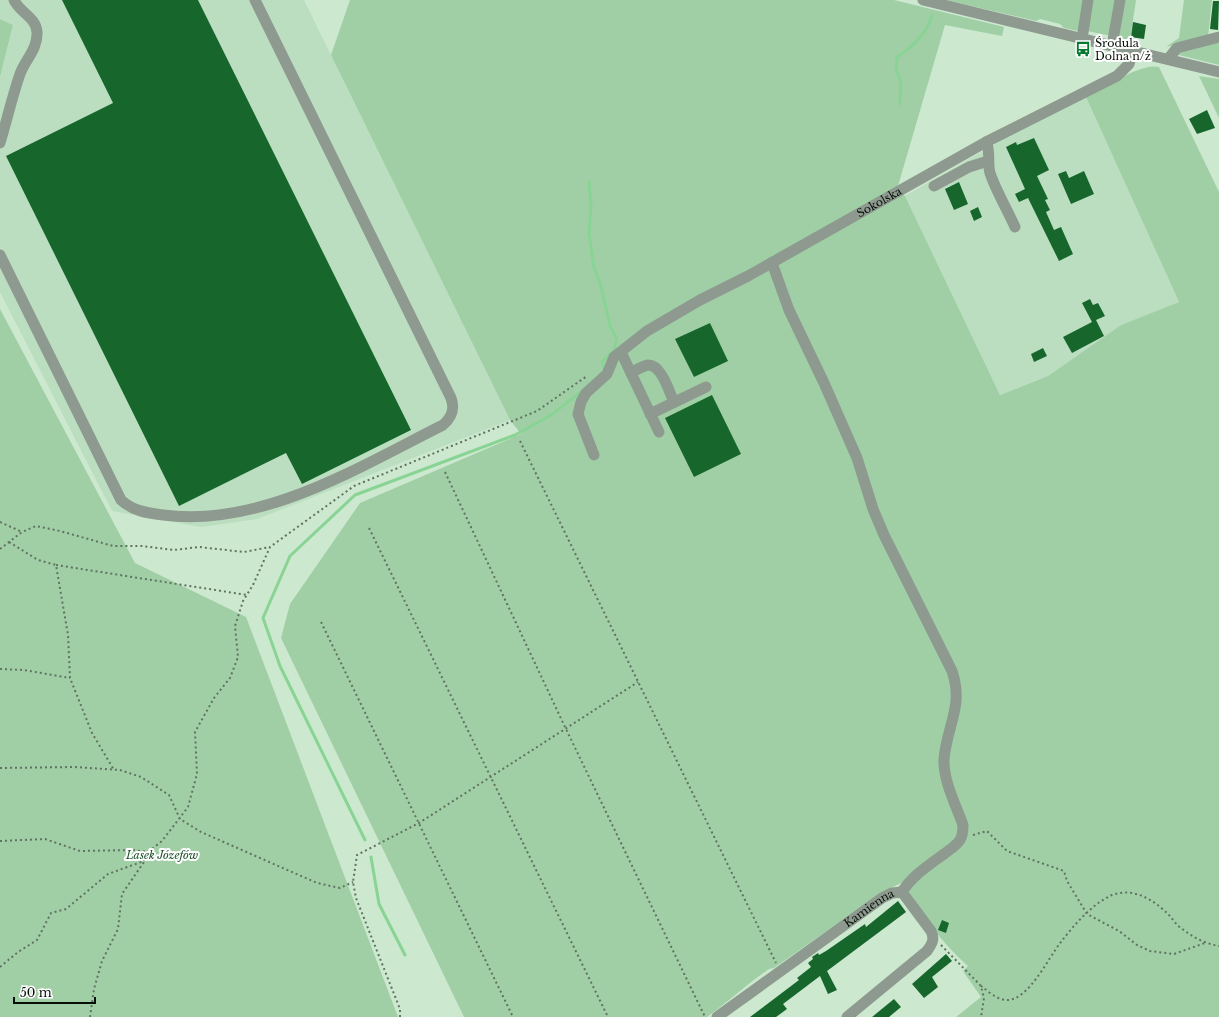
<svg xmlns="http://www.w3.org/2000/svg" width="1219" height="1017" font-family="'Libre Baskerville',serif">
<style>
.built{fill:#bcdec0}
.green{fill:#a0cfa6}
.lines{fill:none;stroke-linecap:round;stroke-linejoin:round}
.stream{stroke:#89d494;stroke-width:3}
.building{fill:#17672d}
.path{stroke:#607262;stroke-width:2;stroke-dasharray:2 3;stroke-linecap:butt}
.minor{stroke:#8e9a8f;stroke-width:11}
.labels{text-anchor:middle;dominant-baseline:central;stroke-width:4;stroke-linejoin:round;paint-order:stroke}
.poi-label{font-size:11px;fill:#060f07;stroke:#fff;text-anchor:start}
.street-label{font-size:11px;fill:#060f07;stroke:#fff}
.park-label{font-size:11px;font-style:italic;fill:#1a4f26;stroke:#fff}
</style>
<rect width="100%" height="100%" fill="#cce8cf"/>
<!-- built -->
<path class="built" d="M0 0H304L510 420 257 519 201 527 112 511 0 292V77L13 25 0 19Z
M1086 97 1179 302 1121 325 1048 376 1000 395 905 196 1030 124Z"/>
<!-- green -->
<path class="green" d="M350 0H894L1004 27 1002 36 945 25 898 186 905 196 1000 395 1048 376 1121 325 1179 302 1086 97C1103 89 1141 62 1159 67L1219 192V1017H956L981 997 963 971 968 966C941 943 921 913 903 882L879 894 774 968 769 969C747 984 729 1001 707 1017H464L281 638 290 604 360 503 521 434 510 420 331 55Z
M946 0H1086L1082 28 1078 31 1064 28 1060 24 1040 19 1036 21Z
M1092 0H1117L1112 36 1087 31Z
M1124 0H1136L1130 40 1119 38Z
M1184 0H1212L1208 37 1166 47 1179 38Z
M0 19 13 25 0 77Z
M1219 42V65L1175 54Z
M1199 76 1219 79V118Z
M0 309 135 563 246 617 398 1017H0Z"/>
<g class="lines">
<!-- stream -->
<path class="stream" d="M900 104 901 82 896 69 897 57C912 48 928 32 932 15
M589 182 591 206 589 234 594 267 601 286 610 326 617 339 614 350 602 362 605 370
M365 840 280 666 263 618 290 556 355 495 515 435 551 415 582 391
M371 857 379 904 405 955"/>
</g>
<!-- building -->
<path class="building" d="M62 0H198L411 430 302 484 286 453 179 506 6 156 113 103Z
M1213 1H1219L1218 30 1210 29Z
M1133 22 1146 25 1144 39 1131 37Z
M1207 110 1215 128 1197 134 1189 119Z
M1034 138 1049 170 1037 176 1048 199 1045 200 1050 210 1046 212 1054 230 1061 227 1073 254 1059 261 1028 198 1019 202 1015 194 1025 189 1006 147 1016 142 1017 145Z
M1066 171 1069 178 1084 171 1094 194 1071 204 1058 174Z
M959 182 968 204 954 210 945 189Z
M978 207 982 217 974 221 970 211Z
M1090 299 1093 305 1098 303 1105 316 1096 320 1104 336 1072 353 1063 337 1092 322 1082 303Z
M710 323 728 361 694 377 675 339Z
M1043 348 1047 356 1034 362 1031 354Z
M712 395 741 454 694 477 665 418Z
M898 901 906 912 827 971 837 990 828 994 820 976 783 1004 787 1009 776 1017H750L799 980 797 978 811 967 808 963 813 959 812 957 818 953 819 955 826 951 865 924 866 927Z
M942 920 949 923 946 933 938 930Z
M946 954 952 961 932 977 938 987 924 998 912 984Z
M894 999 901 1007 889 1017H872Z"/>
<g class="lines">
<!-- path -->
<path class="path" d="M520 441 776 963
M445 472 565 727 705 1017
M0 522 22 532
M369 528 608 1017
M9 542 38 560 56 565 68 635 70 678 92 733 114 770
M0 549 22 532 36 526 60 531 113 546H142L174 550 199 547 244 552 270 547
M56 565 247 595
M321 622 513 1017
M0 669 24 670 70 678
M0 768 75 767 120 770 141 777 169 795 180 819 201 832 317 883 340 888 353 882
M973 835 987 831 1007 851 1064 871 1067 881 1087 914 1119 931 1137 945 1150 951 1174 954 1205 943
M0 841 45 839 80 851 133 850 148 852
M941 945 981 986 984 998 981 1017
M0 967 18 952 37 940 51 913 66 909 108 874 144 861 148 852 162 841 188 807 197 774 195 732 214 698 230 678 238 657 235 626 243 601 253 585 270 547 354 486 537 411 587 376
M981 986C988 991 997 1000 1007 1000 1029 1000 1048 958 1061 942 1074 925 1092 904 1112 895 1134 887 1154 900 1169 915 1173 919 1176 925 1181 928 1192 937 1206 944 1219 946
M90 1017 94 989 102 961 118 929 122 894 144 862
M400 1017V1009L356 898 353 882 357 855 419 823 638 682"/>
<!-- minor -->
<g class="minor">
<path d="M923 0 1219 72"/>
<path d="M1082 39 1088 0"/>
<path d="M1112 46 1120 0"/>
<path d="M1168 59 1177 48 1219 37"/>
<path d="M986 142C991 151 987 162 990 173 996 191 1007 209 1015 227"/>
<path d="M0 143C7 120 12 97 20 74 25 60 38 49 37 32 36 17 19 12 14 0"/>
<path d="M934 186 969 167 988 161"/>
<path d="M0 255 121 500C133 511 147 513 163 515 261 528 359 467 443 425 452 417 455 409 451 398L255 0"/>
<path d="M772 263 789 310 824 383 857 458 873 509 884 535 952 671C964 706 947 725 944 759 943 781 956 805 963 825 963 830 963 835 960 840 956 846 949 850 944 854 929 865 912 876 902 892"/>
<path d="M621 352 659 432"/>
<path d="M631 373C636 370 642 366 648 365 662 365 669 392 674 402"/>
<path d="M650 414 706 387"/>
<path id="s1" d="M594 455 578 414 581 402 586 393 607 374 614 357 647 331 700 300 748 276 986 142 1117 76 1129 64 1133 51"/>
<path id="s2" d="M717 1017 882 898 892 893 902 892 931 931C935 939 932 944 927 951L847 1017"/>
</g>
</g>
<!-- icons -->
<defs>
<symbol id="bus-bare" viewBox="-9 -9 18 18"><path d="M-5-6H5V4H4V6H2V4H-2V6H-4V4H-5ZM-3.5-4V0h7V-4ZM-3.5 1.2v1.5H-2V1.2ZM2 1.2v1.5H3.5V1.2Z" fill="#04792f" stroke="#fff" stroke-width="2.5" paint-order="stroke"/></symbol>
</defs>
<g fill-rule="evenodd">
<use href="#bus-bare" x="1072" y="38" width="22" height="22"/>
</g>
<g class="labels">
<!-- poi labels -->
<g class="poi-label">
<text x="1095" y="43">Środula<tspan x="1095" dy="13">Dolna n/ż</tspan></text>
</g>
<!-- street labels -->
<g class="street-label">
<text stroke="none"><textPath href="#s1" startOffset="421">Sokolska</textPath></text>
<text stroke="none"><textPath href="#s2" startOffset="187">Kamienna</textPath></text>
</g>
<!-- park labels -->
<g class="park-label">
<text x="162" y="855">Lasek Józefów</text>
</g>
</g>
<!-- scale -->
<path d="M14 997v6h81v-6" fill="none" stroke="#060f07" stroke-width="2"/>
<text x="20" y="997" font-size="12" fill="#060f07" stroke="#ffffff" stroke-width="3" paint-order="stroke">50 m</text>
</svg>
